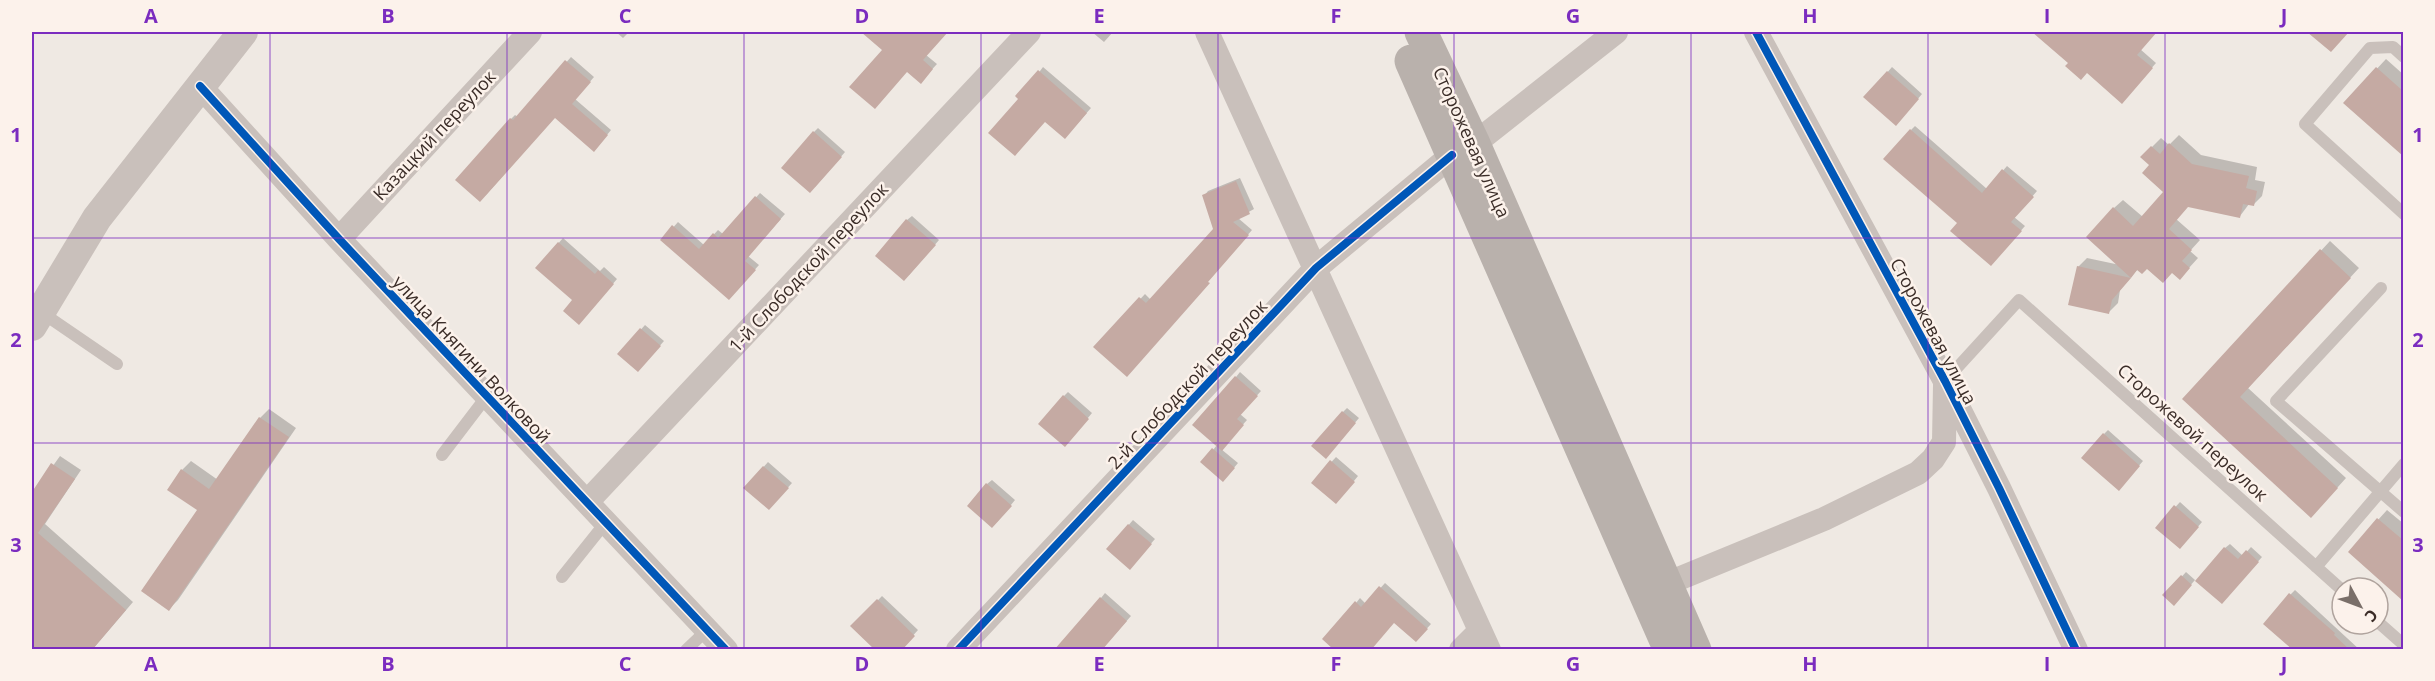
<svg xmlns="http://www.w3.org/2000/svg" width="2435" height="681" font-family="'Open Sans',sans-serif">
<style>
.shadow{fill:#0003}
.building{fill:#c5aaa3}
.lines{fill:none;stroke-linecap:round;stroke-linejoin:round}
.service{stroke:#c9c0bb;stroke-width:12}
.minor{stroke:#c9c0bb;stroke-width:24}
.tertiary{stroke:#c9c0bb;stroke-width:30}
.secondary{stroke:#b9b1ac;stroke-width:33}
.cycleway-casing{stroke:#fcf2eb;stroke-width:11}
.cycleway{stroke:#0057b8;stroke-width:8}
.grid{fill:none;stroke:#7b2cbf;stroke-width:1.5;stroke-opacity:0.55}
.labels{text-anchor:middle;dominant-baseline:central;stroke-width:5;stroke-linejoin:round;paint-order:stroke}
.street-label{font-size:18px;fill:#3b2d28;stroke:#fcf2eb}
.neatline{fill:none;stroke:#7b2cbf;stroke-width:2}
.grid-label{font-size:20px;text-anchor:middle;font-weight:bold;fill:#7b2cbf}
</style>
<rect width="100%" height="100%" fill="#efe9e3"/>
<!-- shadow -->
<path class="shadow" d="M616 32H629L623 38Z
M871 32H947L926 55 937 64 925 77 884 50 868 36Z
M1092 32H1113L1104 42Z
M2034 32H2156L2140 49 2156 63 2126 97 2070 62Z
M2309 32H2347L2331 50Z
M571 57 594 77 575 99 611 130 598 146 555 116 485 196 511 119 515 115 518 117Z
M2386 59 2404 75V154L2345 103Z
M1043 67 1091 108 1069 133 1020 98Z
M1892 67 1922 94 1900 120 1866 97Z
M1915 126 1987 189 2007 166 2037 191 2014 217 2025 226 1995 260 1959 223 1911 130Z
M818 128 845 152 815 187 814 132Z
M2179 135 2201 155 2257 167 2255 180 2265 182 2262 196 2253 205 2249 204 2240 216 2188 206 2176 219 2200 240 2190 251 2198 258 2188 269 2172 271 2148 267 2138 269 2120 290 2118 303 2109 312 2078 267 2087 258 2120 265 2114 208 2123 200 2143 217 2165 192 2151 165 2142 157 2161 138 2169 145Z
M1240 178 1254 209 1238 218 1252 230 1131 371 1095 347 1145 294 1151 300 1215 230 1204 196 1208 191Z
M760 193 785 214 748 256 759 265 733 294 662 240 678 222 704 245 718 230 723 234Z
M912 216 939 240 909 275 907 220Z
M563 238 600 271 604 267 617 279 583 319 575 300 537 268Z
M2330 241 2359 268 2248 388 2346 478 2320 507 2184 399Z
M645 325 664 341 642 366 619 354Z
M1240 372 1261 391 1240 414 1247 420 1221 449 1238 463 1227 476 1213 450 1217 445 1236 377Z
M1068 392 1092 413 1069 441 1064 396Z
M1347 408 1359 418 1330 452 1343 412Z
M269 409 296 428 178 600 169 609 199 510 182 470 191 461 218 480 260 418Z
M2108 430 2143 461 2123 484 2104 434Z
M60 456 81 470 45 524 133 602 92 650H32V583L49 563 32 552V495Z
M1336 457 1358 476 1340 498 1313 482Z
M768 462 792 483 773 504 745 488Z
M992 480 1015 500 997 522 987 484Z
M2180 502 2202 522 2184 543 2157 527Z
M2387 510 2404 524V599L2350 551Z
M1133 520 1155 539 1134 563 1108 549Z
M2230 544 2243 556 2251 547 2262 557 2226 598 2225 548Z
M2186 572 2195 580 2174 604 2165 595Z
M1385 583 1431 624 1420 636 1394 621 1370 650 1356 603 1360 598 1366 604Z
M2295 590 2360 650H2295L2290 595Z
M1105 593 1131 616 1101 650V598Z
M882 596 918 630 900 650 853 626Z"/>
<!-- building -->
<path class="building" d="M861 32H948L923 60 933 69 921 84 907 72 875 109 849 87 882 50Z
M2032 32H2157L2137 55 2153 68 2122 104 2087 73 2081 80 2065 66 2068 63Z
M2307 32H2349L2331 52Z
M565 60 591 82 572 104 608 135 594 152 555 118 480 202 455 180 510 118 513 120Z
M2376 67 2403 91V156L2343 103Z
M1038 70 1087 113 1065 139 1045 122 1015 156 988 133 1018 99 1015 96Z
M1887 71 1919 99 1896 126 1863 97Z
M1910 129 1982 193 2002 169 2034 197 2011 222 2022 231 1991 266 1950 231 1957 223 1883 159Z
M813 131 842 157 810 193 781 168Z
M2169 143 2192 164 2249 176 2246 188 2257 191 2254 206 2243 204 2240 218 2188 207 2169 229 2192 250 2182 261 2190 268 2180 280 2172 273 2163 283 2147 269 2142 274 2137 270 2131 278 2086 237 2113 207 2133 226 2163 192 2142 173 2149 165 2140 157 2151 146 2160 154Z
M1236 181 1250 214 1233 222 1249 235 1208 282 1210 283 1127 377 1093 347 1139 297 1146 303 1213 229 1202 195Z
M755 196 781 219 745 261 756 270 729 300 660 240 672 225 699 249 713 233 718 238Z
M906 219 936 245 904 281 875 256Z
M558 242 595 274 598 270 614 284 579 325 563 311 572 300 535 268Z
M2320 249 2351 278 2240 397 2338 488 2311 518 2182 399Z
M2077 266 2131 278 2112 300 2109 314 2068 305Z
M640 328 661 346 638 372 617 354Z
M1235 376 1258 396 1237 419 1244 425 1222 451 1192 425Z
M1063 395 1089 419 1065 447 1038 424Z
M1342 411 1356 423 1326 459 1311 446Z
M259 417 289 437 169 611 141 591 197 510 167 490 181 469 209 489Z
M2103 433 2140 466 2119 491 2081 458Z
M1212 448 1235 468 1223 482 1200 462Z
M1330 460 1355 482 1336 504 1311 483Z
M51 463 75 479 38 533 126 610 92 650H32V492Z
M763 466 789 488 769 510 743 488Z
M986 483 1012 506 992 528 967 506Z
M2174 505 2199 527 2180 549 2155 528Z
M2377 518 2403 540V601L2348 552Z
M1128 524 1152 544 1130 570 1106 549Z
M2224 547 2238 559 2246 550 2259 562 2222 604 2195 581Z
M2181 575 2192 585 2174 606 2162 595Z
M1379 586 1428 629 1416 642 1394 623 1371 650H1334L1322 639 1355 601 1361 607Z
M2289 593 2335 633 2334 635 2350 650H2293L2263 624Z
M1100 597 1127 621 1102 650H1054Z
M877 599 915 636 902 650H875L850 626Z"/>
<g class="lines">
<!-- service -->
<path class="service" d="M2404 57 2393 47 2370 48 2305 124 2404 214
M2381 288 2276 401 2404 512
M41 312 117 364
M1945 381 2019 300 2342 590
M442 455 487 396
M2316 567 2404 464
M562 577 606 522
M2378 622 2404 645
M686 650 707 630"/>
<!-- minor -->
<path class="minor" d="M1207 32 1489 650
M1756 32 1945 381 1999 488 2076 650
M200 86 339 239 726 650
M1474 144 1616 32
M339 239 530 32
M587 502 1029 32
M1666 584 1824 519 1918 473 1933 459 1944 442 1945 385
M958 650 1316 268 1452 155
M1461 650 1480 631"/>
<!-- tertiary -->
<path class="tertiary" d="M32 326 97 218 243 32"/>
<!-- secondary -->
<path class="secondary" d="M1421 32 1474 144 1695 650
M1411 61 1670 650"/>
<defs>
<path id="cycleway" d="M1756 32 1945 381 1999 488 2076 650
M200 86 339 239 726 650
M958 650 1316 268 1452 155"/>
</defs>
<!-- cycleway casing -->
<use href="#cycleway" class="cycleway-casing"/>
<!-- cycleway -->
<use href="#cycleway" class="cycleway"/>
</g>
<!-- grid -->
<path class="grid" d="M270 32V650M507 32V650M744 32V650M981 32V650M1218 32V650M1454 32V650M1691 32V650M1928 32V650M2165 32V650M32 238H2404M32 443H2404"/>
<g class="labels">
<!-- street labels -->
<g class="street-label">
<text transform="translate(434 135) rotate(-47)">Казацкий переулок</text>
<text transform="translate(1472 142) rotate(66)">Сторожевая улица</text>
<text transform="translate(808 267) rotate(-47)">1-й Слободской переулок</text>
<text transform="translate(1934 331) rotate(62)">Сторожевая улица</text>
<text transform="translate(472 359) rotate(47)">улица Княгини Волковой</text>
<text transform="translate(1187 384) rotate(-47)">2-й Слободской переулок</text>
<text transform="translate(2193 432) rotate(42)">Сторожевой переулок</text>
</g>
</g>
<!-- border -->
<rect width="2435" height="681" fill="none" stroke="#fcf2eb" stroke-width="66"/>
<!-- north arrow -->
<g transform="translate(2360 606) rotate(131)"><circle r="28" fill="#fcf2eb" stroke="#afa39d" stroke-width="1.5"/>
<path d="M0-4.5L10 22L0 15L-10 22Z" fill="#7a6f69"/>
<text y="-9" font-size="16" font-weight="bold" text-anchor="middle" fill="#3b2d28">С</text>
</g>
<rect x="33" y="33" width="2369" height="615" class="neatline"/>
<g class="grid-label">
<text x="151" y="23">A</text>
<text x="388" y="23">B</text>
<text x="625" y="23">C</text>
<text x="862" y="23">D</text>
<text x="1099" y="23">E</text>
<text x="1336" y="23">F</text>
<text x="1573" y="23">G</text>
<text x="1810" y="23">H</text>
<text x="2047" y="23">I</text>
<text x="2284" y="23">J</text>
<text x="16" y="142">1</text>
<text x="2418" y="142">1</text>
<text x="16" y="347">2</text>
<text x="2418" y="347">2</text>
<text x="16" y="552">3</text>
<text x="2418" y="552">3</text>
<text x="151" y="671">A</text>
<text x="388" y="671">B</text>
<text x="625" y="671">C</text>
<text x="862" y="671">D</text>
<text x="1099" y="671">E</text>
<text x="1336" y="671">F</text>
<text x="1573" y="671">G</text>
<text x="1810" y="671">H</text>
<text x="2047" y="671">I</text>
<text x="2284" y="671">J</text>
</g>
</svg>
